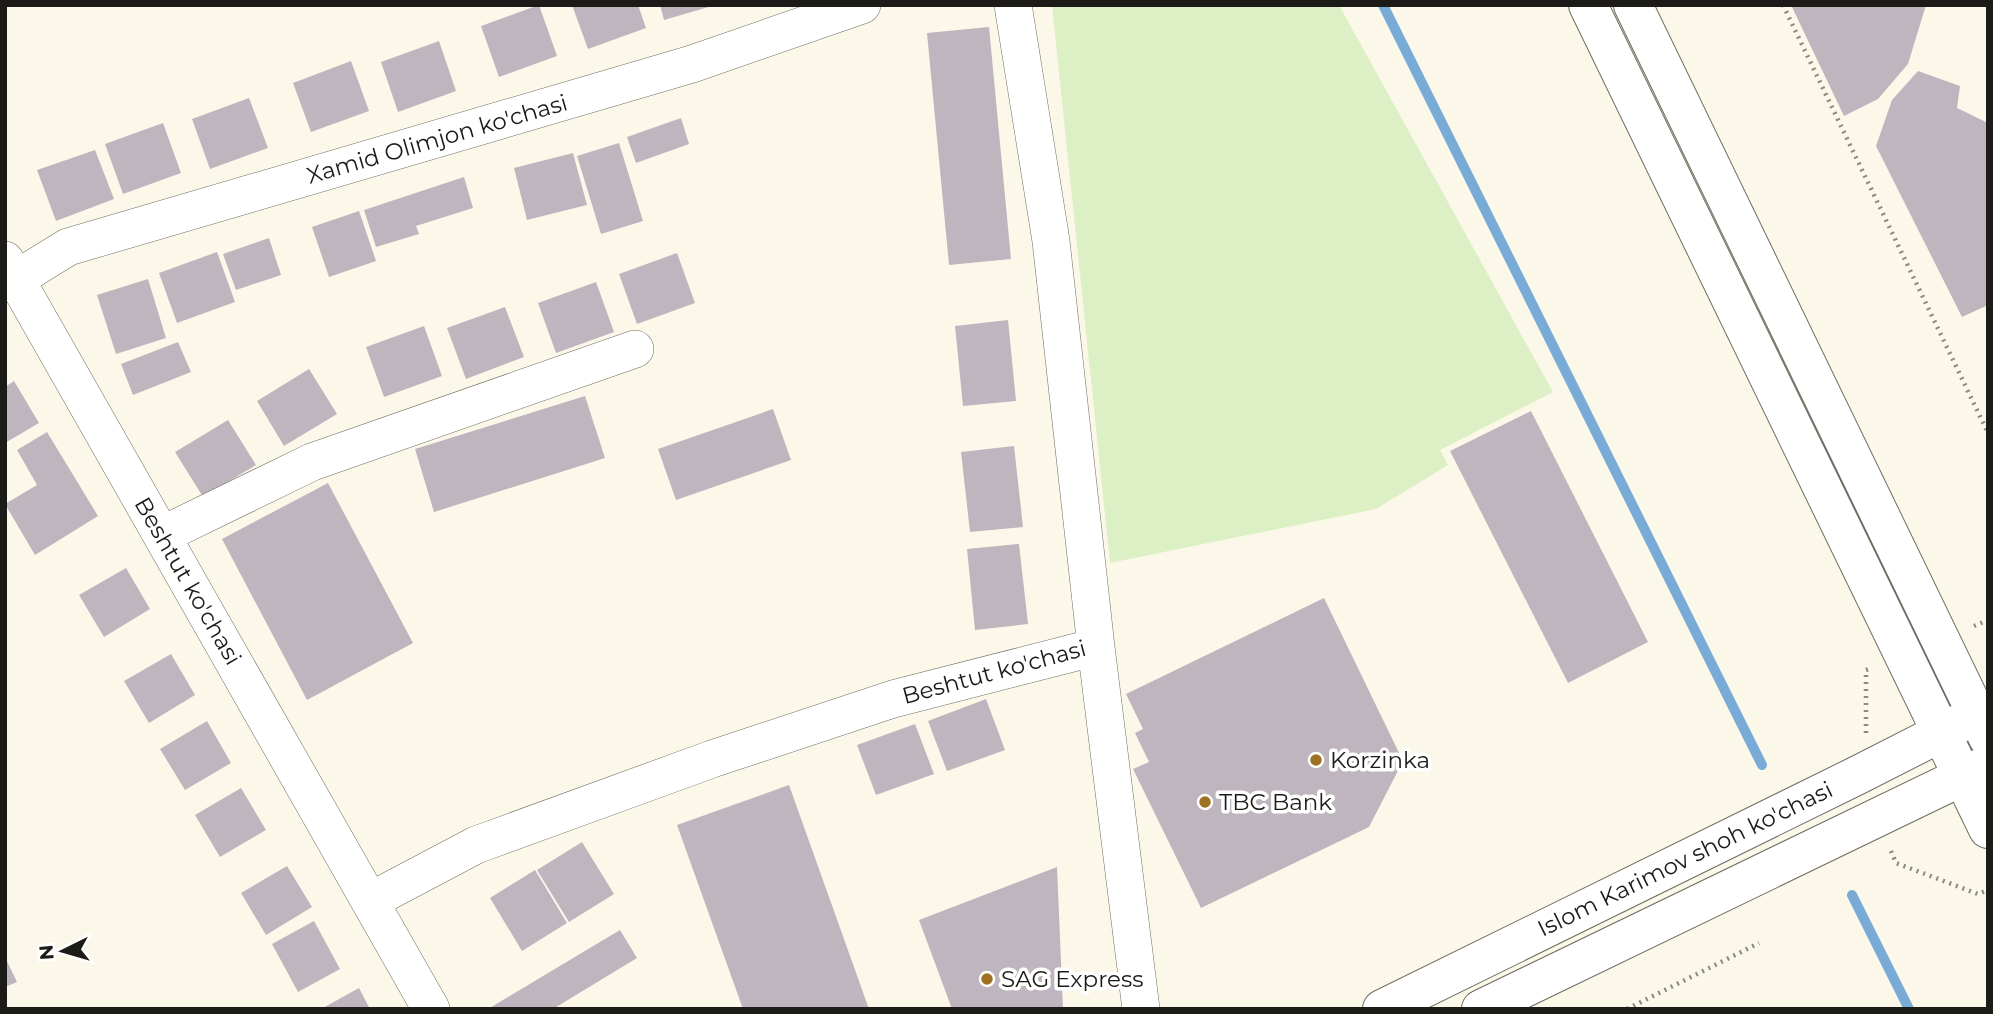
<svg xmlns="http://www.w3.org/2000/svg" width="1993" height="1014" font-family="Montserrat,sans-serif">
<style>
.green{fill:#ddefc4}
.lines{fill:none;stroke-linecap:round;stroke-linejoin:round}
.stream{stroke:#79abd7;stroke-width:10}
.building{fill:#bfb5bf}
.minor-casing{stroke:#6f6d61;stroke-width:38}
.secondary-casing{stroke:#6f6d61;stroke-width:40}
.path{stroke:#8b8980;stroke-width:4.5;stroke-dasharray:2 5;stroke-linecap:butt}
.minor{stroke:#fff;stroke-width:37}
.secondary{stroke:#fff;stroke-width:38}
.poi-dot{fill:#9f7223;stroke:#fff;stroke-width:2.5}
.labels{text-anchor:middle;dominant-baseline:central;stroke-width:7;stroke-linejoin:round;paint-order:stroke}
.street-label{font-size:23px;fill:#1c1b17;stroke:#fff}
.poi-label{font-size:23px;fill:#1c1b17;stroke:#fff;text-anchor:start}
</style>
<rect width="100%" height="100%" fill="#fbf8ea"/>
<!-- green -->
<path class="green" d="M1052 5H1339L1553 392 1440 450 1448 465 1376 509 1110 563Z"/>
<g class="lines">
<!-- stream -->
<path class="stream" d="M1383 5 1762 765
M1852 895 1909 1009"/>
</g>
<!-- building -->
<path class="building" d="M539 5 557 56 499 77 481 26Z
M572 5H638L646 28 588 49Z
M660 5H711L712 6 664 20Z
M1791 5H1926L1908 64 1878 99 1844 116Z
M989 27 1011 259 949 265 927 33Z
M439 41 456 91 398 112 381 62Z
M351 61 369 111 311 132 293 83Z
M1918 71 1960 86 1957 108 1988 123V305L1962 317 1876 146 1892 100Z
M249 98 268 148 210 169 192 119Z
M681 118 689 144 636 163 627 137Z
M163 123 181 173 123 194 105 144Z
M619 143 643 221 601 234 577 156Z
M95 150 114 199 56 221 37 170Z
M573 153 587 205 527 220 514 168Z
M464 177 473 208 416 226 419 234 376 247 364 210Z
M359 211 376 261 329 277 312 227Z
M269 238 281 275 236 290 223 254Z
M217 252 235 302 177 323 159 273Z
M677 253 695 303 637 324 619 274Z
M148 279 166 338 116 354 97 295Z
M596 282 614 332 556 353 538 303Z
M505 307 524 357 466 379 447 328Z
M1008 320 1016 401 963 406 955 326Z
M424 326 442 376 384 397 366 347Z
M178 342 191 372 133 395 121 364Z
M309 369 337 414 284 446 257 401Z
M14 381 39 423 5 443V387Z
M585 396 605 458 434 512 415 449Z
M773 409 791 460 676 500 658 449Z
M1531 411 1648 642 1568 683 1450 451Z
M228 420 256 465 203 497 175 452Z
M47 432 98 516 35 555 5 504 37 485 17 450Z
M1014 446 1023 527 970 532 961 452Z
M328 483 413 643 307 700 222 539Z
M1019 544 1028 624 975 630 967 549Z
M126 568 150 609 104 637 79 595Z
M1324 598 1403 761 1369 827 1201 908 1133 769 1149 762 1135 733 1143 729 1126 694Z
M171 654 195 695 149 723 124 681Z
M986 699 1005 750 947 771 928 721Z
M207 721 231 763 185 790 160 749Z
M915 724 934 774 876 795 857 745Z
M789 785 869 1009H743L677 825Z
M241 788 266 830 220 857 195 815Z
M582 842 614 894 569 922 537 870Z
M287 866 312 907 266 935 241 893Z
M1057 867 1063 1009H952L919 920Z
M535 870 567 923 522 951 490 898Z
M314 921 340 969 298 992 272 944Z
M620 930 637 958 553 1009H488Z
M5 957 17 982 5 987Z
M359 988 370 1009H321Z"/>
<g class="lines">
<defs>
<path id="minor" d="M1013 5 1051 241 1096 647 1141 1009
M5 260 431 1009
M16 279 68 247 692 64 862 5
M162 535 312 462 635 349
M370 901 476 845 712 759 893 699 1096 647"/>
<path id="secondary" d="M1588 5 1988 829
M1633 5 1988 738
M1382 1009 1858 775 1964 721
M1481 1009 1984 766"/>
</defs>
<!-- minor casing -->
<use href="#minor" class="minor-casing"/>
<!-- secondary casing -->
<use href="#secondary" class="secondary-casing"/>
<!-- path -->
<path class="path" d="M1783 5 1988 433
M1974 626 1988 620
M1866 733V670L1872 668
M1891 851 1896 863 1978 894 1988 890
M1627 1009 1759 943"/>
<!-- minor -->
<use href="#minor" class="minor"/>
<!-- secondary -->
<use href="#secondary" class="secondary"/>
</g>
<!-- markers -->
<g class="poi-dot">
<circle cx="1316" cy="760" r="7"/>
<circle cx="1205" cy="802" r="7"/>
<circle cx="987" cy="979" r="7"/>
</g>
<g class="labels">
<!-- street labels -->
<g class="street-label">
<text transform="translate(437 139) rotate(-16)">Xamid Olimjon ko'chasi</text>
<text transform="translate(188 581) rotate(60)">Beshtut ko'chasi</text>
<text transform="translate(994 672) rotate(-15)">Beshtut ko'chasi</text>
<text transform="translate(1685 859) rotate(-26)">Islom Karimov shoh ko'chasi</text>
</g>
<!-- poi labels -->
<g class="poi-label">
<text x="1330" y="760">Korzinka</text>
<text x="1219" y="802">TBC Bank</text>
<text x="1001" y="979">SAG Express</text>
</g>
</g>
<!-- border -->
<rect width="1993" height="1014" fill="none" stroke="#1c1b17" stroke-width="14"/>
<!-- north arrow -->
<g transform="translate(63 951) rotate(265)" stroke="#ffffff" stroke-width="5" paint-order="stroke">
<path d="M0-5L12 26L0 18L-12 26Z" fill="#1c1b17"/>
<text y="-10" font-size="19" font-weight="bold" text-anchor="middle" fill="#1c1b17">N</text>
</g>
</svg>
